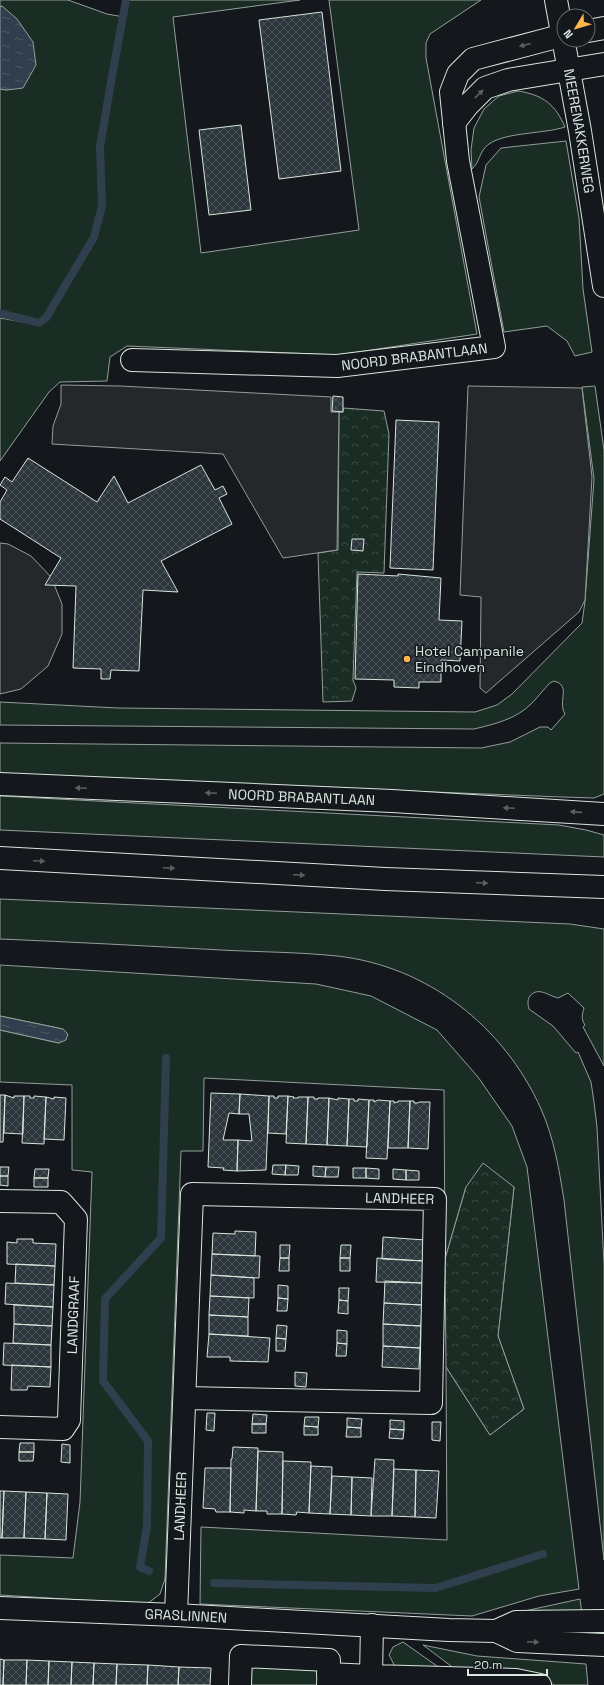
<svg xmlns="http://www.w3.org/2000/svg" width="604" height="1685" font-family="'Space Grotesk',sans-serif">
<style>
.green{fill:#1a2d24;stroke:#939e99}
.forest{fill:url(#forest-crowns);stroke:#939e99}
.parking{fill:#24282b;stroke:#939e99}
.water{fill:url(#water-ripples);stroke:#939e99}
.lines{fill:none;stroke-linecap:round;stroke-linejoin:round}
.stream{stroke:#2f3f4d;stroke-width:8}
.building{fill:url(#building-cross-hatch);stroke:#d8e6dc}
.minor-casing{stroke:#d8e6dc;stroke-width:24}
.major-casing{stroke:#d8e6dc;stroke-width:24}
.minor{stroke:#14181c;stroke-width:22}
.major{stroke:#14181c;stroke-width:22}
.oneway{fill:#59605f}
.poi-dot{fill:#ffb74d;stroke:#14181c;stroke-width:1.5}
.labels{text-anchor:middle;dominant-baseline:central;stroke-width:3;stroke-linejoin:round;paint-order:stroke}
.street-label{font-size:14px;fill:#d8e6dc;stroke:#14181c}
.poi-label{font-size:14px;fill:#d8e6dc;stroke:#14181c;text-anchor:start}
</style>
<defs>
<pattern id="forest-crowns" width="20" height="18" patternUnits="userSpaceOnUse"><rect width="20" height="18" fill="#1a2d24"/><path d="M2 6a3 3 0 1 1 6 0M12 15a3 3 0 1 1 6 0" fill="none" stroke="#3b4b43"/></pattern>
<pattern id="water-ripples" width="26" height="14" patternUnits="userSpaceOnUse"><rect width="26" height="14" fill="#2f3f4d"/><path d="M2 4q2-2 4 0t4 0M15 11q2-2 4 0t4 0" fill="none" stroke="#4c5b66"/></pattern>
<pattern id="building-cross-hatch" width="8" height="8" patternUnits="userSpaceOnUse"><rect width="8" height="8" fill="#2c363c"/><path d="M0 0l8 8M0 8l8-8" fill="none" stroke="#4a5358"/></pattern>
</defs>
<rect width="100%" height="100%" fill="#14181c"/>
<!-- green -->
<path class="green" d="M0 0H68L107 14 124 17 127 0H300L173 17 201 253 359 230 329 0H481L430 34 426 43V58L477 334 338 355 127 346 110 357 107 381 60 382 49 392 0 461V318L29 323 0 315V89L7 90 2 6 0 7Z
M518 91C543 95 555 104 565 127 544 134 506 132 489 144 479 151 480 162 472 169L471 150 474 128 484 109 499 96Z
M566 141 579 218 583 289 592 352 575 356 567 341 547 326 504 332 479 197 486 165 501 148Z
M595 386 604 450V794L594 798 562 797 0 775V743L481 748 510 742 540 727H548L551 730 565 714C557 701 572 686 554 681L550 683C544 689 538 697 531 704 516 719 495 724 474 729L0 725V702L118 708 475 712 497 705 512 694 582 623 585 601 594 479 582 387Z
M0 796 559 825 586 830 604 835V857L0 830Z
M0 899 570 924 604 929V1066L583 1027 585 1025C581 1019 582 1015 584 1008L568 993 558 998C549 996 538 986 530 996 527 1000 528 1005 529 1009L553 1026 576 1053 578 1052 591 1082 594 1102 597 1127 604 1264V1560L564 1200C559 1169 554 1138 541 1109 504 1026 427 966 337 956 298 952 259 952 221 950 147 946 74 942 0 939Z
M0 965 316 984 371 996 437 1030 478 1077 512 1126 527 1167 579 1589 539 1596 472 1616 200 1604 201 1527 447 1540 446 1367 490 1435 524 1409 498 1336 514 1187H466L445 1259 444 1090 204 1078 203 1151H181L165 1579 160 1594 147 1604 0 1595V1555L73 1558 80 1502 92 1172 72 1170V1085L0 1082V1030L59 1043 63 1029 0 1016Z
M580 1599 582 1614 506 1615Z
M403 1642 444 1671 397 1670 389 1655 393 1647Z
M423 1645 477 1656 586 1664 588 1685H554L536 1673 455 1669Z
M256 1662 316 1667 323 1672 322 1685H248L249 1670Z"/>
<!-- forest -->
<path class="forest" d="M343 408 384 411 389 434 384 573 357 572 353 680 356 688 352 701 323 702 318 553 338 550 339 412H343Z
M483 1163 514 1187 498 1336 524 1409 490 1435 446 1367 445 1259 466 1187Z"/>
<!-- parking -->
<path class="parking" d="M61 385 120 386 331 397V412H339L337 550 283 558 223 454 52 444 53 426 61 404Z
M468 386 582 388 592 477 585 600 579 612 486 693 480 688 481 597 460 595Z
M0 543 8 544 31 556 51 577 62 604V634L48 666 21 689 0 694Z"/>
<!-- water -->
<path class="water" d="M2 6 17 19 33 42 36 65 23 88 7 90 0 89V7Z
M0 1016 63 1029 68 1034 66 1040 59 1043 0 1030Z"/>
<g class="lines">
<!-- stream -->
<path class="stream" d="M0 313 39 323 46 318 94 237 102 206 100 147 111 82 126 0
M149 1571 140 1567 147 1526 148 1441 103 1381 105 1299 161 1238 166 1058
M214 1583 436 1588 543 1554"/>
</g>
<!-- building -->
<path class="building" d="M322 12 341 171 279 179 259 20Z
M241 125 251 210 209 215 199 130Z
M333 396 343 397V412L332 411Z
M396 420 439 422 433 570 390 568Z
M28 458 97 502 114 476 128 503 201 465 215 490 223 486 227 494 219 498 232 524 161 561 178 592 143 590 139 671 111 670 110 679H101V669L73 668 76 586 45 585 61 558 0 519V502L7 490 0 485 5 477 12 482Z
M352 539H364L363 551 351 550Z
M358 574 398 576V574L441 578 439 620 462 621 460 661 441 660V682H419V688L394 687V680L355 679Z
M211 1093 240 1094 239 1114 229 1113 223 1140H238L237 1171 223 1170 224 1168 208 1167Z
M240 1094 269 1096 266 1170 237 1171 238 1140 252 1141 249 1114H239Z
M0 1095H5L3 1142H0Z
M5 1095 14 1098V1096H24L23 1134 4 1133Z
M24 1096H30V1098H34V1096L46 1097 44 1144 22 1143Z
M269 1096H274V1098H278V1096H288L286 1134 268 1133Z
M288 1096 294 1097 293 1098H298V1097H308L306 1144 286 1143Z
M46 1097 54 1099V1097L66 1098 64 1140 44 1139Z
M308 1097H314V1099H318V1098H329L327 1145 306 1144Z
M329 1098 338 1100V1098L349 1099 347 1146 327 1145Z
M349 1099H354V1101H358V1099L369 1100 367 1147 347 1146Z
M369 1100H374V1102L378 1100 390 1101 387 1159 366 1158Z
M390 1101H394V1103L398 1102V1101H410L408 1148H388Z
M410 1101H414V1103H418L419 1102H430L428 1149 408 1148Z
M273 1165H286L285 1175 272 1174Z
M286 1165 299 1166 298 1175H285Z
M313 1166 326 1167 325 1177 313 1176Z
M0 1167H9L8 1176H0Z
M326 1167H339L338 1177H325Z
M353 1168H366V1178H353Z
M366 1168 379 1169V1179L366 1178Z
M35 1169H49L48 1178H34Z
M393 1169 406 1170V1180L393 1179Z
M406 1170 419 1171V1180H406Z
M0 1176H8V1186L0 1185Z
M34 1178H48V1187H34Z
M235 1231 256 1232 255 1256 212 1254 213 1233 235 1234Z
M383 1237 425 1240 424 1261 382 1259Z
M17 1239H33V1243L56 1244 55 1266 7 1264V1242L17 1243Z
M280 1245H290L289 1258H280Z
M341 1245H351L350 1258H340Z
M212 1254 260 1256 259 1278 211 1275Z
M280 1258H289V1271H279Z
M340 1258H350V1271H340Z
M377 1258 424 1261 423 1283 376 1282Z
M16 1264 55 1266 54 1285 15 1283Z
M211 1275 254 1278V1298L210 1296Z
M385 1281 423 1283 422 1305 384 1303Z
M6 1283 54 1285 53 1307 5 1304Z
M278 1285 288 1286V1299L278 1298Z
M339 1288H349L348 1301 339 1300Z
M210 1296 249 1298 248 1317 209 1315Z
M278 1298 288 1299 287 1311H277Z
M339 1300 348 1301V1314L338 1313Z
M384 1303 422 1305 421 1326 383 1324Z
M14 1305 53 1307 52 1326 14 1324Z
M209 1315 248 1317V1336L209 1334Z
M14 1324 52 1326 51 1345 13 1343Z
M383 1324 421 1326 420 1348 383 1346Z
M277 1325 287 1326 286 1339 276 1338Z
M337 1330 347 1331V1344L337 1343Z
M209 1334 270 1338 268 1362 230 1361V1357H207Z
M276 1338 286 1339 285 1351H276Z
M4 1343 51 1345V1367L3 1365Z
M337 1343 347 1344 346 1356H336Z
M383 1346 420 1348 419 1369 382 1367Z
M12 1365 51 1367 50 1387 28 1386 27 1390H11Z
M295 1372 307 1373 306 1387 295 1386Z
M207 1413H215L214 1431 206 1430Z
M253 1414 267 1415 266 1424H252Z
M305 1417H319L318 1427 304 1426Z
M347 1418 362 1419 361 1428 347 1427Z
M390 1420 404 1421V1430L390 1429Z
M432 1422H441L440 1441 432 1440Z
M252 1424H266V1433H252Z
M304 1426 318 1427V1435H304Z
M347 1427 361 1428V1437H346Z
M390 1429 404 1430 403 1439 389 1438Z
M20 1443H34V1452H19Z
M62 1444 70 1445V1463L61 1462Z
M233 1447 258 1448 256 1511 244 1510V1513L230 1512 231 1459H232Z
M258 1451 283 1452 282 1514H267V1511H256Z
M19 1452H34L33 1461H19Z
M375 1459 394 1460 392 1516H371Z
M283 1461 311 1462 309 1513 297 1512 296 1515 282 1514Z
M311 1466 332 1467 330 1514 309 1513Z
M205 1468H231L230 1512H216L215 1509 203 1508Z
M394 1469 416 1470 415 1517 392 1516Z
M416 1470 439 1471 436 1518 415 1517Z
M332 1476 352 1477 351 1515 330 1514Z
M352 1477 372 1478 371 1516 351 1515Z
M0 1491H4L2 1538H0Z
M4 1491 26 1492 24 1538H2Z
M26 1492 47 1493 45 1539 24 1538Z
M47 1493 68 1494 66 1540 45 1539Z
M0 1659 4 1660 3 1685H0Z
M4 1660H27L26 1685H3Z
M27 1660 49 1661 48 1685H26Z
M49 1661 72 1662 71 1685H48Z
M72 1662 94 1663 93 1685H71Z
M94 1663 117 1664 116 1685H93Z
M117 1664 148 1665 147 1685H116Z
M148 1665 179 1667 178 1685H147Z
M179 1667 211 1668 210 1685H178Z"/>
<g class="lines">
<defs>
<g id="minor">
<path d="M588 31 604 28"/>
<path d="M454 123 468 105 485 88 508 80 604 64"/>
<path id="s1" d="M132 360 337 366 494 347 458 161 451 92 458 74 473 59 564 35"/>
<path d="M0 1201 61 1202 76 1219 69 1420 63 1429 0 1427"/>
<path id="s2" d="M0 1608 176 1615 449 1630 496 1631 517 1641 604 1645"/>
<path id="s3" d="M176 1615 192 1194 435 1199 431 1403 185 1398"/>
<path d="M372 1625 371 1676 516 1680 540 1685"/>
<path d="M496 1631 516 1622 604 1621"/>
<path d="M328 1674 371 1676"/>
<path d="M240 1685 241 1656 329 1660 328 1685"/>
</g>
<g id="major">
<path id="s4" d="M556 0 580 131 604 286"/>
<path id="s5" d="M0 784 392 801 604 814"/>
<path d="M0 858 385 879 604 887"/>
</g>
</defs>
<!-- minor casing -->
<use href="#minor" class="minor-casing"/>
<!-- major casing -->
<use href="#major" class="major-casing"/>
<!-- minor -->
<use href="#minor" class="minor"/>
<!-- major -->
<use href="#major" class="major"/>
</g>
<!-- one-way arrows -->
<defs><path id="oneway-solid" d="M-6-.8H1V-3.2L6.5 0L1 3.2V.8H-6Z"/></defs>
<g class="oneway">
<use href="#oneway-solid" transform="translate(525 45) rotate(166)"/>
<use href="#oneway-solid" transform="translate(479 94) rotate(-44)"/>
<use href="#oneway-solid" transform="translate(81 788) rotate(-178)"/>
<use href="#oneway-solid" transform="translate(211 793) rotate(-178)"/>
<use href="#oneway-solid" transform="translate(509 808) rotate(-177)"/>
<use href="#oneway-solid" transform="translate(576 812) rotate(-176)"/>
<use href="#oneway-solid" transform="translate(39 861) rotate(3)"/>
<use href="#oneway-solid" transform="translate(169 868) rotate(3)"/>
<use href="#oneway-solid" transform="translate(299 875) rotate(3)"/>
<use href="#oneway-solid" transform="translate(482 883) rotate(2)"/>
<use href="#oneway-solid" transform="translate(533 1642) rotate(3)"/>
</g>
<!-- markers -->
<circle class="poi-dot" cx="407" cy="659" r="4"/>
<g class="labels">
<!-- street labels -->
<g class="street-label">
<text stroke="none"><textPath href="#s4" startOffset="133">MEERENAKKERWEG</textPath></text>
<text stroke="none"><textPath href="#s1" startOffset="283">NOORD BRABANTLAAN</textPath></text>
<text stroke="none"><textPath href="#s5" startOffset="302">NOORD BRABANTLAAN</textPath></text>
<text stroke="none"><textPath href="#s3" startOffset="629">LANDHEER</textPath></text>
<text transform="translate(73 1315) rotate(-88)">LANDGRAAF</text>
<text stroke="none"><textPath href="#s3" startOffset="109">LANDHEER</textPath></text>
<text stroke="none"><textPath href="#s2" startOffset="186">GRASLINNEN</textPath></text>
</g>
<!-- poi labels -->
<g class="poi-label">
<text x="415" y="651">Hotel Campanile<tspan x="415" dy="16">Eindhoven</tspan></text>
</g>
</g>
<!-- north arrow -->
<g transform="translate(576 28) rotate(232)"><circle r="19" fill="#14181c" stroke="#626a69"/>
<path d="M0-3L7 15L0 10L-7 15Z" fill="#ffb74d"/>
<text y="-6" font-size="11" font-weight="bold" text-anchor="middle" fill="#d8e6dc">N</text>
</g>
<!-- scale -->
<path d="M468 1669v6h79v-6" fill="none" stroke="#d8e6dc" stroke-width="2"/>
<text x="474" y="1669" font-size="12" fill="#d8e6dc" stroke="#14181c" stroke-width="3" paint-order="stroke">20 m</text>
</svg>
